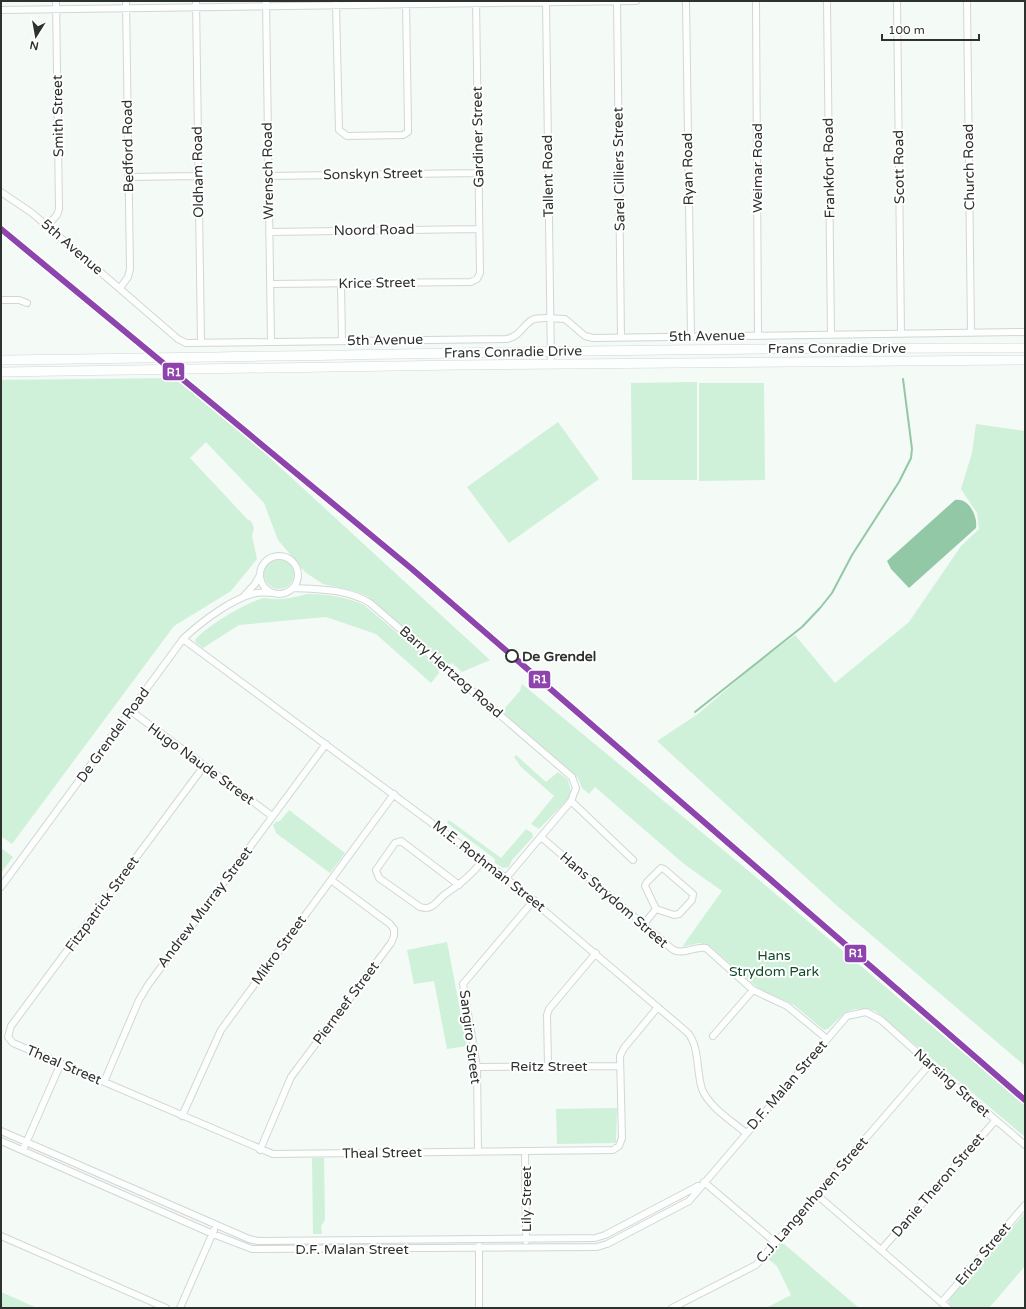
<svg xmlns="http://www.w3.org/2000/svg" width="1026" height="1309" font-family="'Varela Round',sans-serif">
<style>
.green{fill:#cff0d9}
.water{fill:#93c8a7}
.lines{fill:none;stroke-linecap:round;stroke-linejoin:round}
.stream{stroke:#93c8a7;stroke-width:2}
.minor-casing{stroke:#d2d7d4;stroke-width:8}
.secondary-casing{stroke:#d2d7d4;stroke-width:10}
.minor{stroke:#fdfefe;stroke-width:6}
.secondary{stroke:#fdfefe;stroke-width:9}
.rail-1-casing{stroke:#fff;stroke-width:9}
.rail-1{stroke:#8e44ad;stroke-width:6}
.stop-dot{fill:#fff;stroke:#2e322f;stroke-width:2}
.labels{text-anchor:middle;dominant-baseline:central;stroke-width:4;stroke-linejoin:round;paint-order:stroke}
.street-label{font-size:14px;fill:#2e322f;stroke:#fff}
.stop-label{font-size:14px;font-weight:bold;fill:#2e322f;stroke:#fff;text-anchor:start}
.park-label{font-size:14px;fill:#104a2b;stroke:#fff}
.line-badge{stroke:#fff;stroke-width:1.5}
.badge-label{font-size:11px;text-anchor:middle;font-weight:bold;fill:#fff}
</style>
<rect width="100%" height="100%" fill="#f4faf6"/>
<!-- green -->
<path class="green" d="M177 378 234 425 490 660 462 672 452 663 449 665 367 596 353 591 323 584 305 572 278 540 264 503 206 442 190 458 248 520 251 521 254 528 252 536 257 559 231 591 174 626 12 844 1 836V380Z
M697 382V480H632L631 383Z
M699 383H764L765 480 699 481Z
M558 422 599 479 509 543 467 487Z
M976 424 1025 431V1066L835 904 657 741 698 714 756 664 795 635 835 683 909 622 961 546 979 529 977 513 961 489 972 453Z
M264 574a15 15 0 1 1 30 0a15 15 0 1 1-30 0Z
M307 594C326 594 348 597 364 605L438 667 439 673 431 683 376 634 326 617 239 625 203 648 196 643 195 640C205 627 248 601 264 598 269 598 274 600 280 599 289 599 298 596 307 594Z
M522 684 745 868 1025 1105V1137L875 1011C856 1006 847 1009 834 1023 830 1027 829 1029 824 1030L794 1005 759 989 711 947 699 943 682 947 722 891 684 864 595 787 589 794 582 788 578 778 505 714 504 709 520 691Z
M516 755 546 782 558 772 568 780 571 792 568 799 539 829 531 824 554 796 521 767 514 757Z
M289 810 345 853 330 873 276 833 273 825 276 822 280 821Z
M449 820 501 858 526 829 532 833 533 837 512 860 509 867 503 868 495 863V859L447 823Z
M1 848 13 857 1 873Z
M447 942 467 1046 447 1049 434 981 414 984 407 950Z
M617 1108 616 1143 557 1144 556 1109Z
M312 1158H324L325 1219 321 1227 322 1234H313Z
M1025 1213V1266L989 1308H953L949 1303V1298Z
M782 1242 783 1243 859 1308H766L791 1295 777 1266 768 1259Z
M1 1292 37 1308H1Z"/>
<!-- water -->
<path class="water" d="M955 500C969 497 978 517 976 528L909 588 891 569 887 561Z"/>
<g class="lines">
<!-- stream -->
<path class="stream" d="M695 712 802 627 820 608 832 593 852 555 899 482 911 458 912 449 903 379"/>
<defs>
<path id="minor" d="M196 1 201 343
M266 1 271 342
M546 1 551 365
M617 1 621 337
M686 1 691 336
M756 1 758 335
M827 1 831 334
M897 1 901 334
M967 1 971 333
M336 5 339 130 347 136 403 135 408 132V126L406 2
M1 10 636 1
M268 176 478 173
M128 177 198 176
M1 192 32 213 178 339 186 343 506 339C520 337 522 326 532 320 540 316 556 319 565 319L585 336 593 338 1025 332
M47 226 57 215 59 209 56 1
M269 232 479 229
M270 284 471 282 477 279 480 273 476 1
M341 284 342 341
M120 288 128 277 130 269 126 1
M1 300H19L27 303
M260 575a19 19 0 1 1 38 0a19 19 0 1 1-38 0Z
M293 588C318 589 348 589 370 603L572 777 576 788 571 801 506 878
M243 597 255 584 260 575
M183 639 506 878 688 1033C700 1048 696 1071 702 1089 709 1107 732 1121 746 1133
M131 711 272 816
M204 766 11 1026 8 1037 13 1043 273 1154 613 1150 619 1146 622 1138 620 1056 624 1048 658 1007
M571 801 633 860
M541 837 672 949C682 956 695 946 706 948L753 990 787 1006 827 1039
M661 868 664 869 693 894 692 900 679 914 674 915 656 909 645 886 647 882Z
M459 885 401 841 395 843 376 870 379 878 420 907C432 911 436 902 444 895 460 884 472 875 483 860
M1 887 183 639C201 622 231 599 256 593 262 592 269 593 274 593
M644 924 656 909
M713 1036 753 990
M548 1065 547 1015 549 1009 596 953
M477 1067 620 1066
M104 1082 139 1000 148 985 326 744
M182 1116 221 1030 394 794
M1 1131 249 1239 258 1241 595 1238 605 1235 698 1186
M1 1141 213 1234 252 1249 597 1247 607 1244 689 1201 847 1016 866 1012 881 1020 930 1064 1025 1145
M23 1150 61 1063
M260 1150 291 1077 391 943 394 936V929L390 924 331 880
M478 1151 477 1067 463 984 534 900
M525 1151 526 1241
M704 1182 776 1243
M817 1195 948 1308
M1 1236 166 1308
M479 1246V1308
M881 1250 995 1121
M942 1302 1025 1205
M180 1308 214 1230
M672 1308 756 1265 930 1064"/>
<path id="secondary" d="M1 360C342 356 684 347 1025 348
M1 372 460 365 1025 360"/>
</defs>
<!-- minor casing -->
<use href="#minor" class="minor-casing"/>
<!-- secondary casing -->
<use href="#secondary" class="secondary-casing"/>
<!-- minor -->
<use href="#minor" class="minor"/>
<!-- secondary -->
<use href="#secondary" class="secondary"/>
<defs>
<path id="rail-1" d="M1 229 412 569 1025 1100"/>
</defs>
<!-- rail-1 casing -->
<use href="#rail-1" class="rail-1-casing"/>
<!-- rail-1 -->
<use href="#rail-1" class="rail-1"/>
</g>
<!-- markers -->
<circle class="stop-dot" cx="512" cy="656" r="6"/>
<g class="labels">
<!-- street labels -->
<g class="street-label">
<text transform="translate(58 116) rotate(-91)">Smith Street</text>
<text transform="translate(478 137) rotate(-91)">Gardiner Street</text>
<text transform="translate(128 146) rotate(-91)">Bedford Road</text>
<text transform="translate(899 167) rotate(-91)">Scott Road</text>
<text transform="translate(969 167) rotate(-91)">Church Road</text>
<text transform="translate(757 168) rotate(-90)">Weimar Road</text>
<text transform="translate(829 168) rotate(-91)">Frankfort Road</text>
<text transform="translate(619 169) rotate(-91)">Sarel Cilliers Street</text>
<text transform="translate(688 169) rotate(-91)">Ryan Road</text>
<text transform="translate(268 171) rotate(-91)">Wrensch Road</text>
<text transform="translate(198 172) rotate(-91)">Oldham Road</text>
<text transform="translate(373 174) rotate(-1)">Sonskyn Street</text>
<text transform="translate(548 176) rotate(-91)">Tallent Road</text>
<text transform="translate(374 230) rotate(-1)">Noord Road</text>
<text transform="translate(72 247) rotate(41)">5th Avenue</text>
<text transform="translate(377 283) rotate(-1)">Krice Street</text>
<text transform="translate(707 336) rotate(-1)">5th Avenue</text>
<text transform="translate(385 340) rotate(-1)">5th Avenue</text>
<text x="837" y="348">Frans Conradie Drive</text>
<text transform="translate(513 352) rotate(-1)">Frans Conradie Drive</text>
<text transform="translate(451 672) rotate(41)">Barry Hertzog Road</text>
<text transform="translate(113 735) rotate(-54)">De Grendel Road</text>
<text transform="translate(201 764) rotate(36)">Hugo Naude Street</text>
<text transform="translate(489 866) rotate(38)">M.E. Rothman Street</text>
<text transform="translate(614 900) rotate(41)">Hans Strydom Street</text>
<text transform="translate(102 904) rotate(-54)">Fitzpatrick Street</text>
<text transform="translate(205 907) rotate(-53)">Andrew Murray Street</text>
<text transform="translate(279 950) rotate(-54)">Mikro Street</text>
<text transform="translate(346 1003) rotate(-53)">Pierneef Street</text>
<text transform="translate(470 1037) rotate(83)">Sangiro Street</text>
<text transform="translate(64 1065) rotate(23)">Theal Street</text>
<text x="549" y="1066">Reitz Street</text>
<text transform="translate(952 1083) rotate(41)">Narsing Street</text>
<text transform="translate(787 1085) rotate(-49)">D.F. Malan Street</text>
<text transform="translate(382 1153) rotate(-1)">Theal Street</text>
<text transform="translate(938 1185) rotate(-49)">Danie Theron Street</text>
<text transform="translate(526 1199) rotate(-90)">Lily Street</text>
<text transform="translate(812 1200) rotate(-49)">C.J. Langenhoven Street</text>
<text x="352" y="1249">D.F. Malan Street</text>
<text transform="translate(983 1254) rotate(-50)">Erica Street</text>
</g>
<!-- stop labels -->
<g class="stop-label">
<text x="522" y="656">De Grendel</text>
</g>
<!-- park labels -->
<g class="park-label">
<text x="774" y="955">Hans<tspan x="774" dy="16">Strydom Park</tspan></text>
</g>
</g>
<g class="line-badge">
<rect x="162" y="362" width="23" height="19" rx="4" fill="#8e44ad"/>
<rect x="528" y="670" width="23" height="19" rx="4" fill="#8e44ad"/>
<rect x="844" y="944" width="23" height="19" rx="4" fill="#8e44ad"/>
</g>
<g class="badge-label">
<text x="174" y="376">R1</text>
<text x="540" y="683">R1</text>
<text x="856" y="957">R1</text>
</g>
<!-- border -->
<rect width="1026" height="1309" fill="none" stroke="#2e322f" stroke-width="4"/>
<!-- north arrow -->
<g transform="translate(36 36) rotate(191)" stroke="#ffffff" stroke-width="3" paint-order="stroke">
<path d="M0-3L7 15L0 10L-7 15Z" fill="#2e322f"/>
<text y="-6" font-size="11" font-weight="bold" text-anchor="middle" fill="#2e322f">N</text>
</g>
<!-- scale -->
<path d="M882 34v6h97v-6" fill="none" stroke="#2e322f" stroke-width="2"/>
<text x="888" y="34" font-size="12" fill="#2e322f" stroke="#ffffff" stroke-width="3" paint-order="stroke">100 m</text>
</svg>
